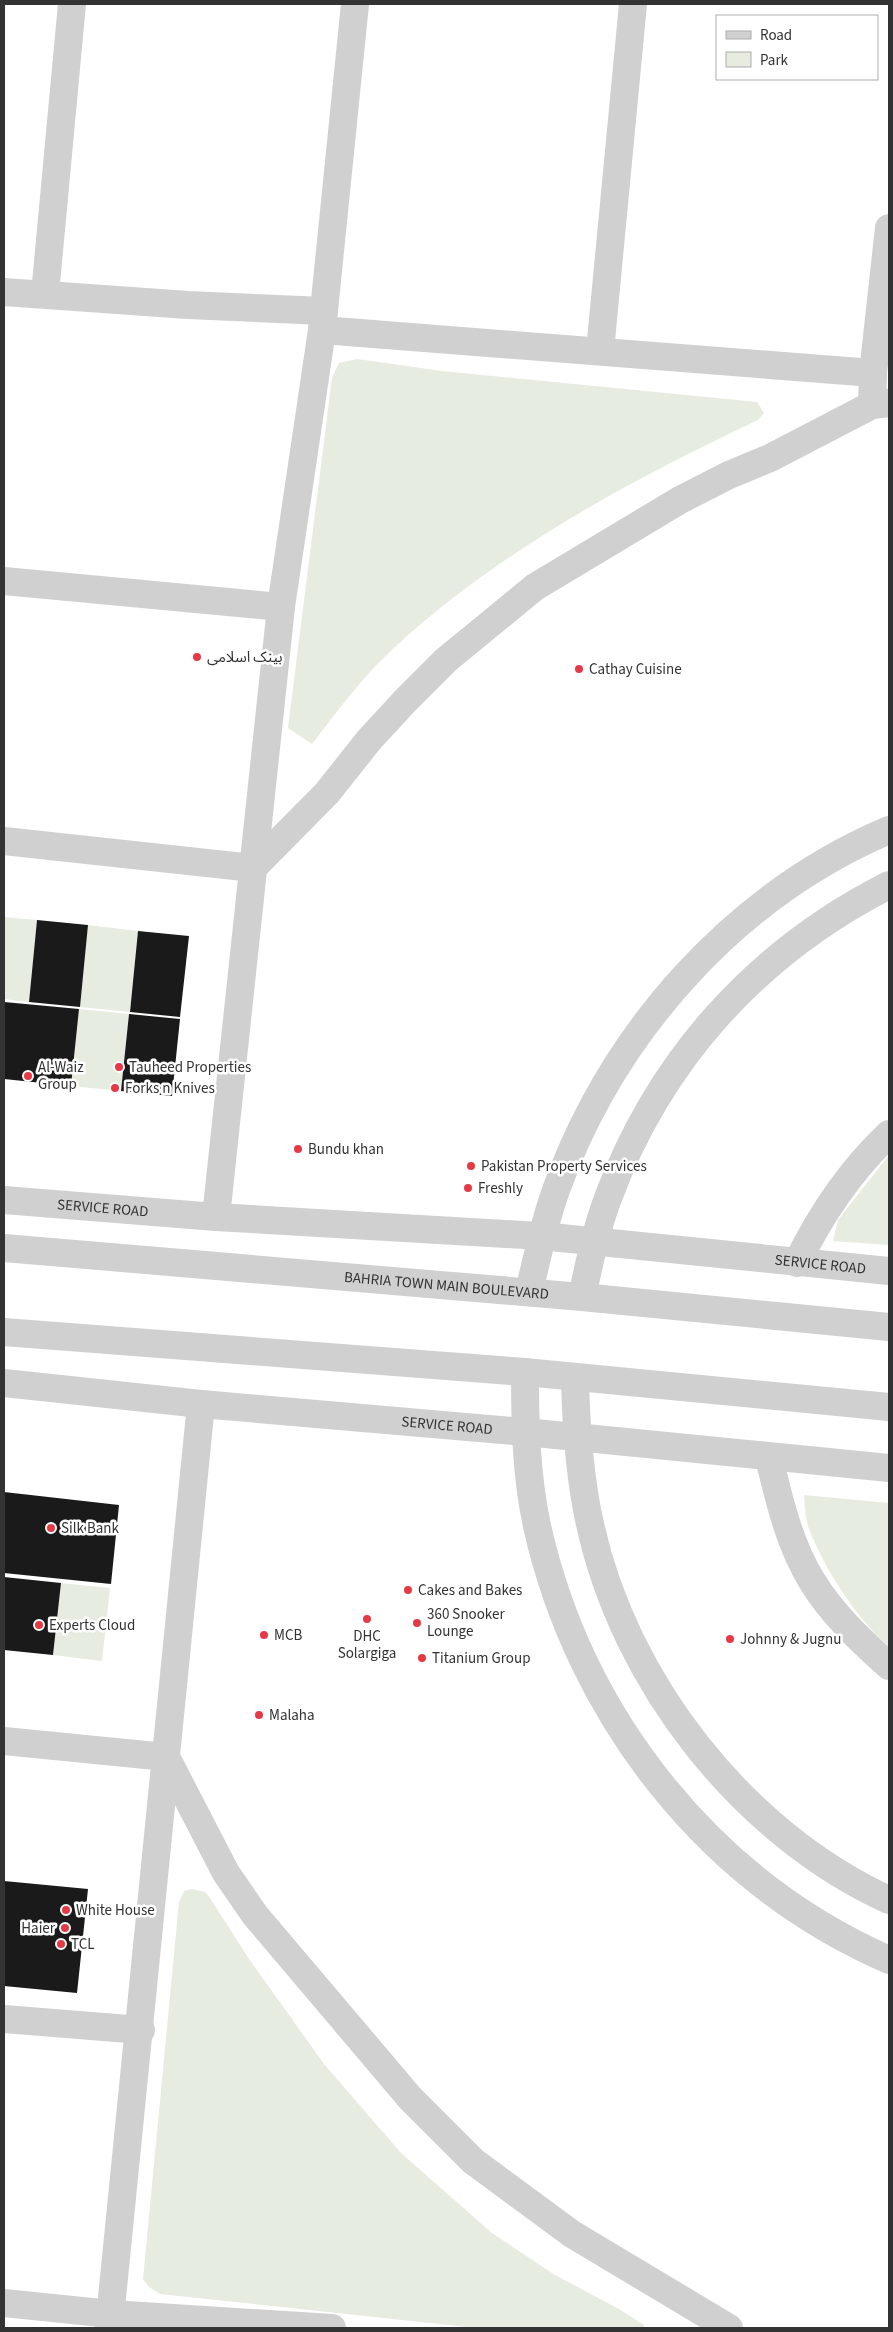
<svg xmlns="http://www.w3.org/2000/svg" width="893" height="2332" font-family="'Source Sans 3','Noto Sans Arabic',sans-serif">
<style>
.green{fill:#e6ecdf}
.building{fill:#1a1a1a}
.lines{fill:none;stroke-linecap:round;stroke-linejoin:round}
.minor{stroke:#d0d0d0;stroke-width:28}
.tertiary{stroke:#d0d0d0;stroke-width:28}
.poi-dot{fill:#e63946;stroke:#fff;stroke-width:2}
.labels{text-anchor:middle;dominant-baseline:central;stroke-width:5;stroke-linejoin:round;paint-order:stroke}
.poi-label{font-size:15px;fill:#333;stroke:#fff;text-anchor:start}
.street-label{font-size:15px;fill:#333;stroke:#fff}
</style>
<rect width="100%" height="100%" fill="#fff"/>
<!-- green -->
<path class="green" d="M357 359 442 371 757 402 764 413 758 420C629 481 501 550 396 646 364 675 338 710 312 744L288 728 332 378 339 363Z
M4 917 37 920 29 1002 4 999Z
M88 925 138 931 130 1012 80 1007Z
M79 1009 129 1014 121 1091 71 1086Z
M889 1155V1245L833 1241 838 1220Z
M804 1495 889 1503V1646C858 1622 821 1563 808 1526 805 1516 805 1505 804 1495Z
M61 1583 110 1588 102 1661 53 1655Z
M192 1889 205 1892 210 1898 249 1959 324 2064 401 2153 492 2233 555 2275 619 2309 644 2325V2328H476L160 2294 149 2287 143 2279 179 1902 184 1891Z"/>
<!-- building -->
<path class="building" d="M37 920 88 925 80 1007 29 1002Z
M138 931 189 936 180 1017 130 1012Z
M4 1002 79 1009 71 1086 4 1079Z
M129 1014 180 1019 172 1096 121 1091Z
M4 1492 119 1505 111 1584 4 1573Z
M4 1577 61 1583 53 1655 4 1650Z
M4 1881 88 1889 77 1993 4 1986Z"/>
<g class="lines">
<!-- minor -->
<g class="minor">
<path d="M4 292 188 305 324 311"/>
<path d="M45 294 72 4"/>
<path d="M322 330 873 373 872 405 889 403"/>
<path d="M600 351 633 4"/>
<path d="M873 373 889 228"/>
<path d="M4 581 281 607"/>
<path d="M4 841 253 868 327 793 369 740 405 701 446 660 535 587 680 500 729 475 770 458 872 405"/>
<path id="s1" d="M4 1200 216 1217 541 1236 889 1271"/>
<path d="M216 1217 281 607 322 330 355 4"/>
<path d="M797 1263C821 1214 850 1171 889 1134"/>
<path id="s2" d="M4 1383 201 1404 525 1432 889 1468"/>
<path d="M769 1458C779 1499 789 1544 812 1581 832 1614 860 1640 889 1666"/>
<path d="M4 1741 166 1757 226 1873 255 1915 410 2098 473 2161 572 2234 729 2328"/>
<path d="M4 2019 141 2030"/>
<path d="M4 2303 111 2314 332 2328"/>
<path d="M109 2328 201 1404"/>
</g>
<!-- tertiary -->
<g class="tertiary">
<path id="s3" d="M4 1248 582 1297 889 1327"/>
<path d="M529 1292C537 1258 544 1223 556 1190 613 1032 734 896 889 830"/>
<path d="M582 1297C589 1264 596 1230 608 1198 660 1059 757 952 889 885"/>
<path d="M4 1332 525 1372 889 1407"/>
<path d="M525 1372C525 1423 526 1475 537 1526 580 1717 709 1881 889 1960"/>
<path d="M575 1377C576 1427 579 1475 590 1524 624 1681 742 1833 889 1900"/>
</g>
</g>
<!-- markers -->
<g class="poi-dot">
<circle cx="197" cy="657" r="5"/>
<circle cx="579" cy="669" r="5"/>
<circle cx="119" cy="1067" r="5"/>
<circle cx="28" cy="1076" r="5"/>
<circle cx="115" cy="1088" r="5"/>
<circle cx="298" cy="1149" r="5"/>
<circle cx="471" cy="1166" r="5"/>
<circle cx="468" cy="1188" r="5"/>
<circle cx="51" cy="1528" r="5"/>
<circle cx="408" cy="1590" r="5"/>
<circle cx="367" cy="1619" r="5"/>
<circle cx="417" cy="1623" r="5"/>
<circle cx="39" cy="1625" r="5"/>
<circle cx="264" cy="1635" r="5"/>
<circle cx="730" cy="1639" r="5"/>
<circle cx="422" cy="1658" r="5"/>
<circle cx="259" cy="1715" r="5"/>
<circle cx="66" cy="1910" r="5"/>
<circle cx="65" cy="1928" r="5"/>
<circle cx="61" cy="1944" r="5"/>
</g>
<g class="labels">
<!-- poi labels -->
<g class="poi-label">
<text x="207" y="657">بینک اسلامی</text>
<text x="589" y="669">Cathay Cuisine</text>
<text x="38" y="1067">Al-Waiz<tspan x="38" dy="17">Group</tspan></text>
<text x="129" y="1067">Tauheed Properties</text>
<text x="125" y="1088">Forks n Knives</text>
<text x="308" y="1149">Bundu khan</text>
<text x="481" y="1166">Pakistan Property Services</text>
<text x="478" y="1188">Freshly</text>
<text x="61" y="1528">Silk Bank</text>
<text x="418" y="1590">Cakes and Bakes</text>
<text x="427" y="1614">360 Snooker<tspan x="427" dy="17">Lounge</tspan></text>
<text x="49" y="1625">Experts Cloud</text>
<text x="274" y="1635">MCB</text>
<text x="367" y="1636" text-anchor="middle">DHC<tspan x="367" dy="17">Solargiga</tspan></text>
<text x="740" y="1639">Johnny &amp; Jugnu</text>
<text x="432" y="1658">Titanium Group</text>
<text x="269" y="1715">Malaha</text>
<text x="76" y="1910">White House</text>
<text x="55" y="1928" text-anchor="end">Haier</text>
<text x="71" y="1944">TCL</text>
</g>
<!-- street labels -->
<g class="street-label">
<text stroke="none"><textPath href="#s1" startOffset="99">SERVICE ROAD</textPath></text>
<text stroke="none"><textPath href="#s1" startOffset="819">SERVICE ROAD</textPath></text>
<text stroke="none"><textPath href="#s3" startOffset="444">BAHRIA TOWN MAIN BOULEVARD</textPath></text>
<text stroke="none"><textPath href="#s2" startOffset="445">SERVICE ROAD</textPath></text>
</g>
</g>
<!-- border -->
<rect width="893" height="2332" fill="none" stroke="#333333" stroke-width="10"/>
<!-- legend -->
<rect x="716" y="15" width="162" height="65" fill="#ffffff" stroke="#adadad"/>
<rect x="726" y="31" width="25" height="8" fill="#d0d0d0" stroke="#adadad"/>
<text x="760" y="40" font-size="15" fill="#333333">Road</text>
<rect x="726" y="52" width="25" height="15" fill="#e6ecdf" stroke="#adadad"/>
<text x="760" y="65" font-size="15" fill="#333333">Park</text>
</svg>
